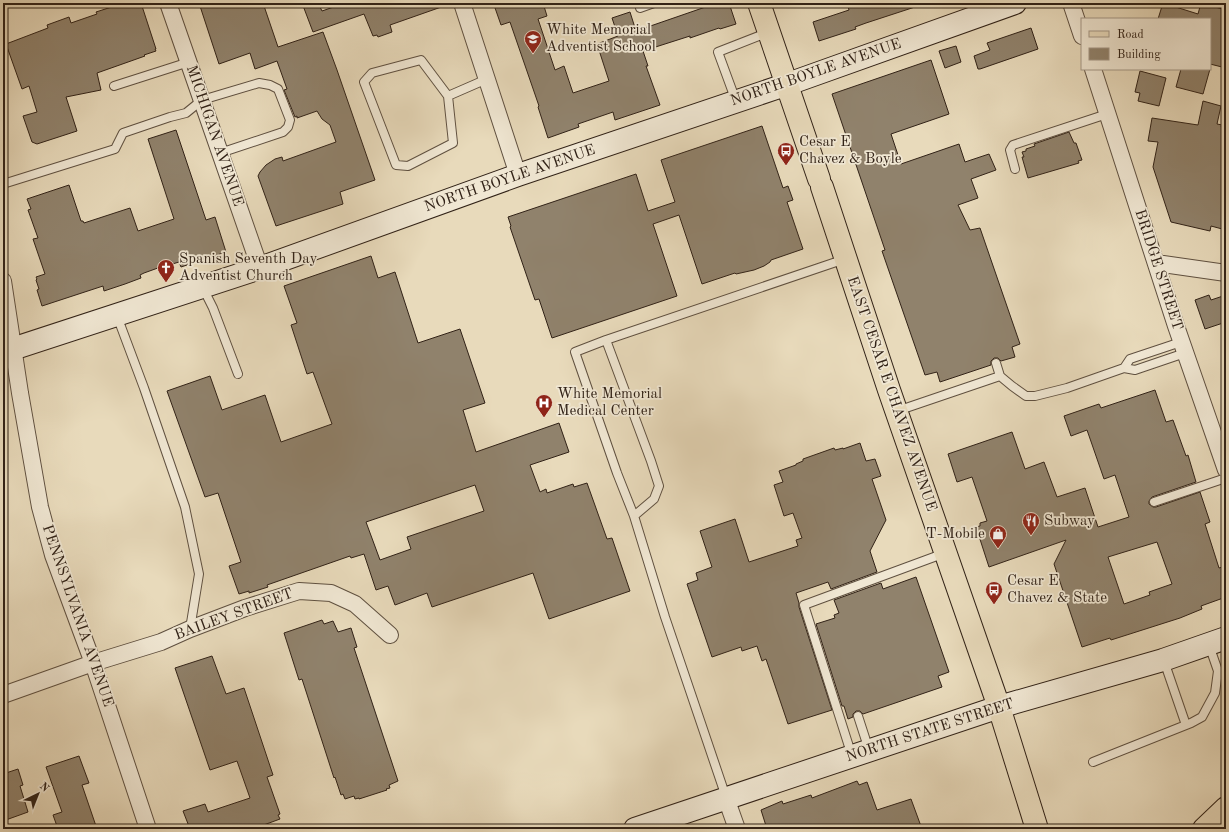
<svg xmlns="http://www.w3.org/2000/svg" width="1229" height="832" font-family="'Old Standard TT',serif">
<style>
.building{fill:#90826c;stroke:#312217;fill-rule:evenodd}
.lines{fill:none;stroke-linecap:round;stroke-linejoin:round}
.lane-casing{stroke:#5f5040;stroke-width:10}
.street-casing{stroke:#5f5040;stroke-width:18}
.secondary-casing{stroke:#312217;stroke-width:24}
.primary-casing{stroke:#312217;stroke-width:24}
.highway-casing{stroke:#312217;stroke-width:24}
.lane{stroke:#f0e7d3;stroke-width:8}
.street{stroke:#f0e7d3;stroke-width:16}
.secondary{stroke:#f0e7d3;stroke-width:22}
.primary{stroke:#e8dabb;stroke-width:22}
.highway{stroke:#e8dabb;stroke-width:22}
.labels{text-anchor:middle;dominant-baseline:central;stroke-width:3.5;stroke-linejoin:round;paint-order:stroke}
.poi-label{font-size:15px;fill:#312217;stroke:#f0e7d3;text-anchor:start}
.street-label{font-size:15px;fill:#312217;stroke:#f0e7d3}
</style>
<rect width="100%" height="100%" fill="#e8dabb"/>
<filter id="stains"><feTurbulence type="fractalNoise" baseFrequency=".005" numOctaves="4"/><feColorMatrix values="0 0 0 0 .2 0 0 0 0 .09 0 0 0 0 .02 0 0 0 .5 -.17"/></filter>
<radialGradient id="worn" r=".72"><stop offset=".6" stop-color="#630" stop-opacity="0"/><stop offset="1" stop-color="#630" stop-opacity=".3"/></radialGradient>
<!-- building -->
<path class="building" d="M124 3H141L156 49H155L156 51 144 55 145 56 97 73 101 90 66 97 77 131 37 144 32 142 23 116 37 112 29 86 22 89 6 44 48 28 47 25 69 17 71 23 97 14 96 12Z
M199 3H263L278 47 323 32 337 70 375 180 340 192 343 204 276 226 258 176 260 172 266 165 275 159 282 157 283 161 336 142 330 125 322 119 317 111 297 118V116L295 117 284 90 287 89 277 61 255 69 250 53 219 64Z
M302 3H318L322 11 345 3H447V5L390 25 392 32 378 37 377 35 373 36 364 14 313 32Z
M501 3H543L547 16 538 19 555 70 564 66 573 93 609 81 597 44 618 36 612 18 630 12 636 31 717 3H729L736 24 720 29 719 28 690 38V36L643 51 648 66H646L660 105 615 120 613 112 578 124 579 127 548 138 538 107 539 106 510 22 501 25 494 5Z
M847 3H918V6L866 23 855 27 856 29 819 41 813 22 849 10Z
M1163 3 1198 14 1201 3 1226 10V68L1210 64V19H1158Z
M1031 28 1038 49 980 69H978L974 56 990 50 987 43Z
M956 46 961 62 945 68 939 51Z
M931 60 949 114 891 134 901 164 959 144 965 162 989 154 996 170 971 179 978 198 958 205 970 230 980 228 1020 344 1012 347 1015 357 1001 361 998 358H994L991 361V365L940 382 937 372 925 375 882 251 885 250 832 94Z
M1181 69H1210L1203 94 1176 87Z
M1140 71 1166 78 1159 106 1138 101 1140 93 1135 92Z
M1203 101 1221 106 1217 124 1222 125 1221 127 1226 128V230L1211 226 1210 231 1171 222 1153 167 1158 142 1148 141 1152 118 1198 125Z
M762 126 783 188 788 186 793 200 787 202 803 249 771 260 770 262 764 266 754 270 736 274 735 273 702 284 679 215 653 224 677 296 552 338 539 299 535 300 510 227 511 226 508 217 636 174 648 211 675 202 661 160Z
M176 130 206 220 215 217 226 252 181 267 179 262 169 265V264L144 273 140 275 141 278 125 284 104 291 103 286 42 306 37 290 39 289 36 280 37 279 36 277 45 274 33 239 38 238 28 210 31 209 27 199 69 185 81 221H83L84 223 130 208 138 231 174 219 148 139Z
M1069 132 1074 143H1076L1082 160 1078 161 1079 163 1028 178 1022 157H1024L1022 152 1026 151V149L1035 146 1034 144Z
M371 256 378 278 395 272 418 343 460 329 485 403 463 410 476 452 559 423 569 452 530 465 540 492 546 489 547 493 573 484 574 487 587 483 607 539 612 538 630 591 549 619 533 573 432 607 427 593 395 605 388 586 376 590 364 554 351 558 350 556 267 585 268 587 249 593V591L239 594 229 566 241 562 218 493 205 497 167 391 210 376 222 410 265 395 281 442 332 424 313 372 307 374 291 325 297 323 284 286ZM475 485 484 511 407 537 411 549 380 560 366 522Z
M1209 295 1211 300 1226 295V322L1205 329 1195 300Z
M1155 390 1166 422 1173 420 1186 456 1188 455 1196 482 1152 497 1149 501V504L1153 507H1156L1200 492 1210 522 1205 524 1219 568 1226 566V597L1201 606 1202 609 1180 618 1111 640 1110 638 1082 647 1054 564 1066 540 989 567 976 527 980 526V523L987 521 972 477 957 482 948 454 1012 432 1025 469 1044 462 1057 497 1085 488 1098 527 1129 517 1115 475 1104 479 1087 430 1071 436 1064 416 1099 404 1101 408ZM1157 542 1172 584 1149 592 1150 595 1124 604 1108 557Z
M860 443 866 461 875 459 881 476 872 479 886 520 870 551 877 572 831 589 828 582 796 593 799 603V607L832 710 788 724 766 659 762 661 757 646 742 651 741 647 712 657 687 584 698 580 696 573 712 567 700 531 735 519 749 562 798 546 796 540 802 538 793 513 784 516 774 485 783 482 779 471 796 465V464L803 461V459L834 448 835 450 843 448V449Z
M916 577 949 672 938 676 942 687 863 714 860 711H856L853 714V717L848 719 844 706H842L816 624 835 618 834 615 839 613 834 600 881 583 883 589Z
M322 620 324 624 333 621 338 632 351 628 357 647 354 648 398 781 389 785 390 788 386 789 387 790 359 799V798L355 799 354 796 345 799 343 794 341 795 335 777 334 778 302 679 299 680 284 633Z
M212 656 226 694 244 688 273 775 267 777 280 814 278 815 280 819 261 826 262 829H190L183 811 205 804 208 812 250 798 237 761 210 770 175 668Z
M79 756 89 783 82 785 97 829H58L53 815 62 812 46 767Z
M18 769 23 785 20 786 28 812 3 821V774Z
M857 781 859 785 867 782 877 810 911 799 922 829H767L761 810 782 801 783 804 811 795 812 798Z"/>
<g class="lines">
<defs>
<path id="lane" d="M640 8 654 3
M114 86 189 62
M448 96 453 143 408 166 396 165 364 82 372 73 421 60 448 96 487 79
M736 101 718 52 769 32
M1015 169 1010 150 1013 145 1107 114
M3 184 115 149 123 133 170 117 186 113 202 100 259 83 270 85 278 89 290 120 288 127 283 132 220 153
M203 288 213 308 238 374
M117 316 144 388 185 507 199 574 190 629
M606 340 651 461 659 486 654 499 634 516 617 473 575 352Z
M606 340 845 259
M996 363 1000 376 1012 386 1026 396H1035L1067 388 1124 368 1135 370 1185 353
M1124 368 1130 359 1181 342
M897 411 1000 376
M1154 502 1226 478
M634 516 665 617 726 797
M1164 661 1186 725
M858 716 869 750
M852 756 804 605 945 553
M1093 762 1191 723 1202 717 1215 693 1218 671 1209 645"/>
<path id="street" d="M168 3 260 268
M462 3 518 175
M1071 3 1082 36
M1093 69 1176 326 1226 470
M1156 263 1226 273
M3 281 20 393 40 507 53 555 93 663 148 829
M3 695 93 663 161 642 190 629 245 608 299 591 331 593 355 604 390 635
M726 798 737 829"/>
<path id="secondary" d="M3 352 260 268 518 175 788 84 1015 3
M635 829 999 707 1163 660 1226 638"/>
<path id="primary" d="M759 3 819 179
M822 187 889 390 999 707 1037 829"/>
<path id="highway" d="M1204 829 1226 808"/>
</defs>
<!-- lane casing -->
<use href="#lane" class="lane-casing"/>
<!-- street casing -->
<use href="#street" class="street-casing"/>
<!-- secondary casing -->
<use href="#secondary" class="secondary-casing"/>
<!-- primary casing -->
<use href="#primary" class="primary-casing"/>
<!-- highway casing -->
<use href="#highway" class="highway-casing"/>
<!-- lane -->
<use href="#lane" class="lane"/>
<!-- street -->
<use href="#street" class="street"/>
<!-- secondary -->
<use href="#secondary" class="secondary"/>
<!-- primary -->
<use href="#primary" class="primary"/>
<!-- highway -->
<use href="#highway" class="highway"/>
</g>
<!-- icons -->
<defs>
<symbol id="school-pin" viewBox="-11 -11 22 30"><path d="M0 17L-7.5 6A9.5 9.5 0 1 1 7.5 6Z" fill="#8f2418" stroke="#f0e7d3"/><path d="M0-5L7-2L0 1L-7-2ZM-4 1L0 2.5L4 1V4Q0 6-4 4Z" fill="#fff"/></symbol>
<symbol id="bus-pin" viewBox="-11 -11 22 30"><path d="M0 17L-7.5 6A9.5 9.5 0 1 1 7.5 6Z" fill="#8f2418" stroke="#f0e7d3"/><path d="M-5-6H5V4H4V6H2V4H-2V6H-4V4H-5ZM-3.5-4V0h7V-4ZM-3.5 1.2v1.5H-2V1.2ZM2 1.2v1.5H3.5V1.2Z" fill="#fff"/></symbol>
<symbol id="church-pin" viewBox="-11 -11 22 30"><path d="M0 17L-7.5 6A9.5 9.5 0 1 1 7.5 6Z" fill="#8f2418" stroke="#f0e7d3"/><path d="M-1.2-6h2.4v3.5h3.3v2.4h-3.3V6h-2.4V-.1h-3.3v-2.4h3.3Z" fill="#fff"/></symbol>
<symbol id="hospital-pin" viewBox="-11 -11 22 30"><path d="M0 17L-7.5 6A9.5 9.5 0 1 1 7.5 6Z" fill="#8f2418" stroke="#f0e7d3"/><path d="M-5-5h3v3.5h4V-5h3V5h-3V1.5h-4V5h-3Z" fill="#fff"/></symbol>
<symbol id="restaurant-pin" viewBox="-11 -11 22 30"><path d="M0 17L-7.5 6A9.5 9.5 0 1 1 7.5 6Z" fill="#8f2418" stroke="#f0e7d3"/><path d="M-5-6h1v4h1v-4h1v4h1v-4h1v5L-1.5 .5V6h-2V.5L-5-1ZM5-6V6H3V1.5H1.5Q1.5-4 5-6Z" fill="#fff"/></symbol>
<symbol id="shop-pin" viewBox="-11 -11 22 30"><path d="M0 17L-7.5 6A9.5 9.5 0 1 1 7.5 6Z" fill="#8f2418" stroke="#f0e7d3"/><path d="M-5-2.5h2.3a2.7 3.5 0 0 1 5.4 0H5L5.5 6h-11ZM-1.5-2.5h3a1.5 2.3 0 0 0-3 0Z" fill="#fff"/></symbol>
</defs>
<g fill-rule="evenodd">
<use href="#school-pin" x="523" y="29" width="20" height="27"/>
<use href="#bus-pin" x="776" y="141" width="20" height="27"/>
<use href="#church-pin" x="156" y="258" width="20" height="27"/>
<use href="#hospital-pin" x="534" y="393" width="20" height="27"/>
<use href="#restaurant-pin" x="1021" y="511" width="20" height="27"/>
<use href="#shop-pin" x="988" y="524" width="20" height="27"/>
<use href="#bus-pin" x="984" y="580" width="20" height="27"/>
</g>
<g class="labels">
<!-- poi labels -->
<g class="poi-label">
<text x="546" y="30">White Memorial<tspan x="546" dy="17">Adventist School</tspan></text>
<text x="799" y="142">Cesar E<tspan x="799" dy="17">Chavez &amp; Boyle</tspan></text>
<text x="179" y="259">Spanish Seventh Day<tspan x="179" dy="17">Adventist Church</tspan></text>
<text x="557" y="394">White Memorial<tspan x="557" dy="17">Medical Center</tspan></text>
<text x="1044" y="521">Subway</text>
<text x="985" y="534" text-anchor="end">T-Mobile</text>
<text x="1007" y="581">Cesar E<tspan x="1007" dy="17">Chavez &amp; State</tspan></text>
</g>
<!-- street labels -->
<g class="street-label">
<text transform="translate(816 73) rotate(-19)">NORTH BOYLE AVENUE</text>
<text transform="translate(214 136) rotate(71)">MICHIGAN AVENUE</text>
<text transform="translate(510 179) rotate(-19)">NORTH BOYLE AVENUE</text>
<text transform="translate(1158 270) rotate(72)">BRIDGE STREET</text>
<text transform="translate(891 394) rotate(71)">EAST CESAR E CHAVEZ AVENUE</text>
<text transform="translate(234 615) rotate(-20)">BAILEY STREET</text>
<text transform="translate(77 616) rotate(71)">PENNSYLVANIA AVENUE</text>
<text transform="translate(930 731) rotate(-18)">NORTH STATE STREET</text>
</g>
</g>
<!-- margin -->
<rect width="1229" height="832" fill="none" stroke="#e8dabb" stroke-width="16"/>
<rect x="4" y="4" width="1221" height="824" fill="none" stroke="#312217" stroke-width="2"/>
<rect x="8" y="8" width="1213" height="816" fill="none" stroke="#312217"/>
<!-- legend -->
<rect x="1081" y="18" width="130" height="52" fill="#f0e7d3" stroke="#a49888"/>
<rect x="1089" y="31" width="20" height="6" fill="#e8dabb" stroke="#a49888"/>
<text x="1117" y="38" font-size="12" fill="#312217">Road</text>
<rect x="1089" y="48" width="20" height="12" fill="#90826c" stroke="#a49888"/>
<text x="1117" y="58" font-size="12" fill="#312217">Building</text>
<!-- north arrow -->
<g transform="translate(38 794) rotate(43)" stroke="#f0e7d3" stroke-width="3" paint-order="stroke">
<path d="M0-3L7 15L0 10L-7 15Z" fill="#312217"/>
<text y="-6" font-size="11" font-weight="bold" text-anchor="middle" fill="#312217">N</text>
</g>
<rect width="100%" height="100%" filter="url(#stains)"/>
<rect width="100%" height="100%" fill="url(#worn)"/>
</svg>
